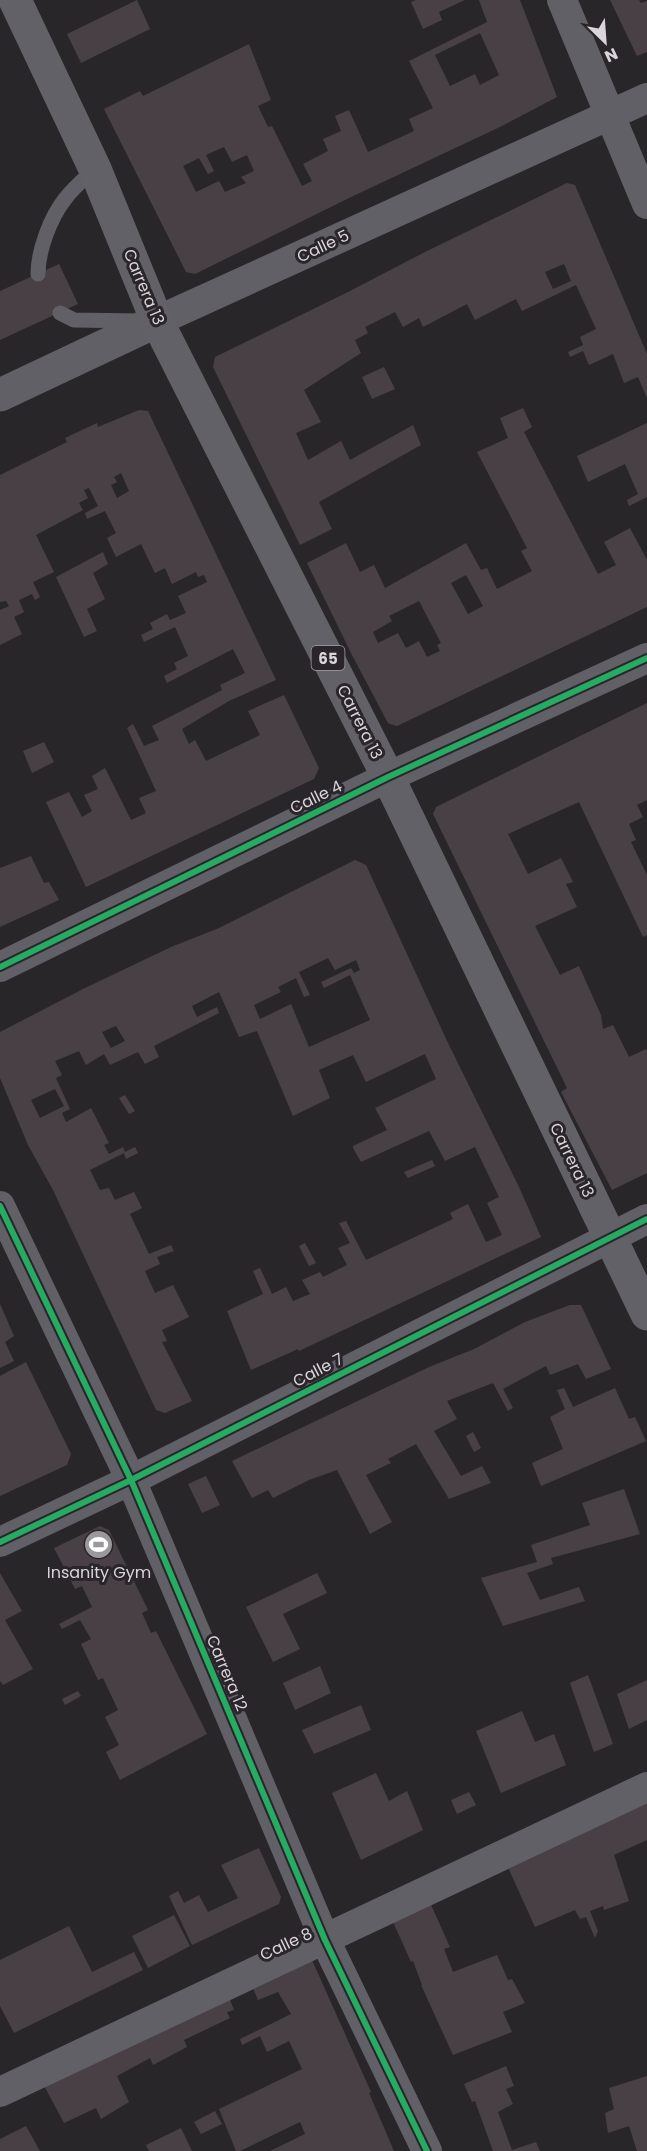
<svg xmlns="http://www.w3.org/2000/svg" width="647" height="2151" font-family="Poppins,sans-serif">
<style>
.building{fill:#494045;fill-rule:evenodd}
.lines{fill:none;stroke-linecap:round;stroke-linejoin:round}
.service{stroke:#616066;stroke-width:15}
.minor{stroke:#616066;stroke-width:30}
.tertiary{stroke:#616066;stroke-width:33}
.primary{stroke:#626167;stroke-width:33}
.cycleway-casing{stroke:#2a252b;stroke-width:10}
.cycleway{stroke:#26ab63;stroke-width:6}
.labels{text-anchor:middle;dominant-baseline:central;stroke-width:6;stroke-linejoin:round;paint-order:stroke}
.shield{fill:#2a252b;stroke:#a4a0a5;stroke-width:1.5}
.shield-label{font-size:15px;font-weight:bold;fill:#d9d5d9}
.street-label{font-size:16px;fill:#d9d5d9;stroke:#2a252b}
.poi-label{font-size:16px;fill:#d9d5d9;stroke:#2a252b}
</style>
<rect width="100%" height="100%" fill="#29262a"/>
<!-- building -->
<path class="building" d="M137 0 150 29 81 63 67 34Z
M416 0H465L439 12 442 20 423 29 411 2Z
M479 0H520L557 97 502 126 349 198 195 274 186 272 104 109 140 91 143 96 249 44 271 100 258 106 268 127 272 126 302 186 312 181 303 164 328 151 323 139 341 131 335 116 349 110 368 152 414 131 409 119 433 108 409 61 487 22ZM480 33 499 75 480 85 475 74 450 86 435 55ZM224 147 232 162 247 155 254 171 241 177 246 183 225 192 219 181 196 192 183 166 199 158 208 174 214 171 206 155Z
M610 0H639L641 3 647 1V52L637 56Z
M567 183 575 185 647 354V398L638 377 624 383 613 354 589 365 583 351 570 357 568 352 583 345 580 337 596 329 576 285 522 311 516 299 475 320 467 304 423 327 419 318 403 327 395 312 365 327 368 333 355 340 361 353 304 390 321 422 296 433 308 460 341 441 350 460 413 425 421 445 319 502 332 529 300 545 213 367 215 357 348 292 427 251ZM564 264 571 281 553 289 545 272Z
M59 264 78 304 0 340V291Z
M384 367 395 389 372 399 362 377Z
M523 408 532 427 524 432 598 574 616 565 604 542 630 528 647 560V607L397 726 390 724 388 723 352 655 307 563 346 543 360 572 374 565 385 588 466 543 481 570 487 568 497 589 532 571 521 551 527 548 477 452 508 438 500 418ZM466 575 483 606 468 614 451 583ZM419 601 441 643 437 645 440 651 427 657 419 641 406 648 398 633 378 643 373 632 392 621 389 616Z
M139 410 148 411 276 680 229 701 182 729 189 744 195 740 206 761 260 735 248 711 284 695 319 768 314 779 86 887 46 802 69 792 82 817 92 811 84 795 98 789 92 776 105 768 131 820 146 813 139 798 156 791 127 728 133 724 144 746 159 740 152 726 222 690 220 685 245 673 233 649 167 683 164 676 177 669 174 663 188 656 175 627 144 642 141 635 153 629 150 623 167 614 170 620 186 613 178 596 207 582 204 575 198 577 196 572 172 584 165 568 155 573 141 544 116 557 107 538 116 533 105 511 87 519 85 513 98 506 89 488 84 490 88 498 79 503 83 510 36 535 54 572 33 582 40 597 35 600 32 594 19 600 24 612 14 617 22 634 0 645V610L9 606 6 601 0 602V475L67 442 65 438 97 423 98 427ZM121 473 129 491 117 498 111 485 117 482 114 477Z
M647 423V497L629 506 627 500 638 494 625 464 588 482 577 456Z
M103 552 108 564 93 573 105 599 87 609 97 631 84 637 56 577Z
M647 703V800L637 805 643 817 629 824 636 840 631 842 647 875V935L643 937 579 802 508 834 528 874 561 858 573 882 566 884 577 907 535 926 560 975 579 966 601 1015 603 1029 613 1025 629 1057 646 1049 647 1051V1173L612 1190 561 1092 567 1088 433 814 436 807Z
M44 742 54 762 32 773 23 751Z
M31 856 44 883 49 882 59 900 0 927V868Z
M355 860 366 865 448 1043 519 1187 541 1237 299 1351 298 1349 251 1370 227 1311 263 1294 253 1271 260 1268 272 1294 286 1287 293 1301 310 1294 302 1280 320 1272 323 1277 347 1265 338 1248 350 1243 339 1223 346 1221 366 1260 453 1219 450 1213 468 1204 486 1242 502 1235 487 1203 499 1197 475 1147 445 1161 429 1131 361 1162 353 1148V1146L387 1130 375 1108 436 1079 425 1054 366 1082 353 1055 319 1070 330 1098 293 1116 257 1031 239 1037 219 992 192 1006 197 1017 217 1007 219 1013 154 1046 159 1057 145 1064 138 1052 110 1065 104 1054 86 1065 79 1051 55 1061 62 1075 56 1078 70 1109 62 1113 66 1122 91 1108 109 1143 104 1145 109 1154 123 1147 125 1152 135 1147 138 1153 126 1159 124 1153 90 1170 100 1190 109 1188 115 1200 134 1192 142 1208 130 1214 149 1254 171 1245 174 1251 157 1257 160 1264 145 1271 155 1293 173 1285 189 1317 162 1330 167 1341 162 1342 192 1401 165 1413 156 1410 53 1190 28 1145 0 1078V1032L85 988 171 947 219 928ZM328 958 335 970 356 960 360 970 354 973 351 968 321 982 324 988 350 975 370 1020 309 1047 291 1004 260 1019 254 1005 281 992 278 987 296 978 304 997 310 995 299 972ZM116 1026 125 1041 111 1048 102 1032ZM55 1089 64 1106 40 1118 31 1100Z
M125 1095 135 1111 129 1114 119 1098Z
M432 1160 435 1166 408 1178 404 1172Z
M305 1243 316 1263 309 1266 299 1246Z
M0 1304 14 1336 5 1342 14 1361 0 1368Z
M570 1305H581L611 1369 586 1379 578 1364 550 1375 546 1366 503 1389 513 1408 508 1411 493 1383 447 1401 457 1419 434 1431 461 1476 482 1466 491 1483 449 1499 416 1444 388 1459 391 1463 366 1475 392 1522 370 1534 337 1470 309 1480 273 1498 268 1490 252 1498 232 1461 429 1367 474 1349 525 1322Z
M26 1362 71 1454 67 1465 0 1496V1376Z
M564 1388 573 1407 615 1388 629 1419 635 1417 646 1441 541 1486 532 1463 563 1449 550 1417 565 1409 557 1390Z
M473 1432 481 1448 474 1452 466 1436Z
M206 1476 220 1505 202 1513 188 1484Z
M624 1489 640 1534 551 1558 553 1564 527 1573 540 1600 579 1587 585 1601 503 1626 481 1578 537 1562 531 1545 590 1525 582 1503Z
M100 1526 109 1530 148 1610 142 1613 151 1633 156 1631 207 1734 120 1780 106 1752 119 1745 105 1717 118 1710 103 1678 98 1680 81 1644 91 1639 80 1620 62 1629 59 1624 92 1607 82 1586 75 1589 54 1548Z
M0 1573 22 1611 5 1620 33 1669 3 1685 0 1681Z
M317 1573 327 1593 283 1614 300 1649 273 1662 246 1607Z
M320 1666 331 1693 295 1710 283 1683Z
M588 1675 613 1744 594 1752 570 1683Z
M647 1680V1720L629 1729 617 1694Z
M78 1691 81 1696 65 1705 62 1699Z
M361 1705 371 1730 314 1754 302 1730Z
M522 1711 535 1742 554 1734 566 1765 501 1793 476 1731Z
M376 1773 389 1801 407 1791 423 1830 361 1860 332 1793Z
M469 1792 476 1805 457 1814 451 1800Z
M647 1800V1840L614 1855 629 1901 604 1910 603 1906 590 1911 598 1931 595 1938 586 1917 580 1919 575 1910 535 1927 506 1863Z
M259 1848 281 1897 279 1904 192 1945 169 1896 178 1891 184 1903 199 1895 208 1912 238 1898 221 1865Z
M428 1898 450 1947 444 1949 453 1972 497 1955 508 1980 512 1979 525 2003 503 2012 512 2032 453 2055 421 1985H422L413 1961 411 1962 389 1913Z
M174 1915 190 1946 148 1968 132 1936Z
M69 1926 92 1972 134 1952 143 1970 14 2033 0 2006V1960Z
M312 1960 371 2092 369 2093 394 2151H270L305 2134 300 2122 240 2151H236L219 2109 302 2069 289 2041 267 2052 260 2036 242 2045 240 2039 291 2014 278 1992 258 2000 248 1976Z
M225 1987 234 2010 227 2012 230 2018 184 2040 187 2047 153 2065 150 2058 117 2076 129 2102 101 2119 96 2108 64 2123 41 2080Z
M506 2066 514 2086 506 2089 513 2104 498 2112 512 2150 536 2142 540 2151H493L475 2101 472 2102 464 2084Z
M647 2076V2151H637L629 2126 608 2133 605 2113 614 2109 609 2088Z
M215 2111 222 2124 201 2134 194 2122Z
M26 2126 40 2151H0V2139Z
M181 2128 192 2151H149L146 2145Z"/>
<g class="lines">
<!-- service -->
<path class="service" d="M38 274C38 251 50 218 65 199 73 188 85 178 95 169
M60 313 74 320 139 321"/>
<!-- minor -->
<path class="minor" d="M562 0 647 204
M157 321 647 98
M0 967 388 777 647 658
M0 1206 131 1480 325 1940 427 2151
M0 1542 131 1480 647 1219
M0 2092 647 1787"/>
<!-- tertiary -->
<path class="tertiary" d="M0 395 157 321"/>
<!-- primary -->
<path class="primary" d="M15 0 95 169 157 321 388 777 647 1314"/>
<defs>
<path id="cycleway" d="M0 967 388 777 647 658
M0 1206 131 1480 325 1940 427 2151
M0 1542 131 1480 647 1219"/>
</defs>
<!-- cycleway casing -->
<use href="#cycleway" class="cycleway-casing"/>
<!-- cycleway -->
<use href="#cycleway" class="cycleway"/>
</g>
<!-- icons -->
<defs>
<symbol id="stadium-disc" viewBox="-11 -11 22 22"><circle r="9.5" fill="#9b989c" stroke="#2a252b"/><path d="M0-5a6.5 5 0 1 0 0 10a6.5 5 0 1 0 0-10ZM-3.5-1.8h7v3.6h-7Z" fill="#fff"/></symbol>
</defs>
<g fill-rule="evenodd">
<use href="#stadium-disc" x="82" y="1528" width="33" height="33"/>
</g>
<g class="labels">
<!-- shield labels -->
<rect class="shield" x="311.5" y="646" width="33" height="24" rx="4.5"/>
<g class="shield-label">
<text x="328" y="658">65</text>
</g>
<!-- street labels -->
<g class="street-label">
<text transform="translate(323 246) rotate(-25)">Calle 5</text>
<text transform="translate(144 287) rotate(67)">Carrera 13</text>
<text transform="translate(360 722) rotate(63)">Carrera 13</text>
<text transform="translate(316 797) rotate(-26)">Calle 4</text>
<text transform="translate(572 1160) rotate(64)">Carrera 13</text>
<text transform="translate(318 1370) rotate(-27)">Calle 7</text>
<text transform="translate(227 1673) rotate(67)">Carrera 12</text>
<text transform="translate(286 1944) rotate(-25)">Calle 8</text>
</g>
<!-- poi labels -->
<g class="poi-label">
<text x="99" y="1572">Insanity Gym</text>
</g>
</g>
<!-- north arrow -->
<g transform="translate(605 42) rotate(155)" stroke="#2a252b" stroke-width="4.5" paint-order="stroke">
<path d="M0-4.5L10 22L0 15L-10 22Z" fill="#d9d5d9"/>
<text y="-9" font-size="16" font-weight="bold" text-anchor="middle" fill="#d9d5d9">N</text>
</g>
</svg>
